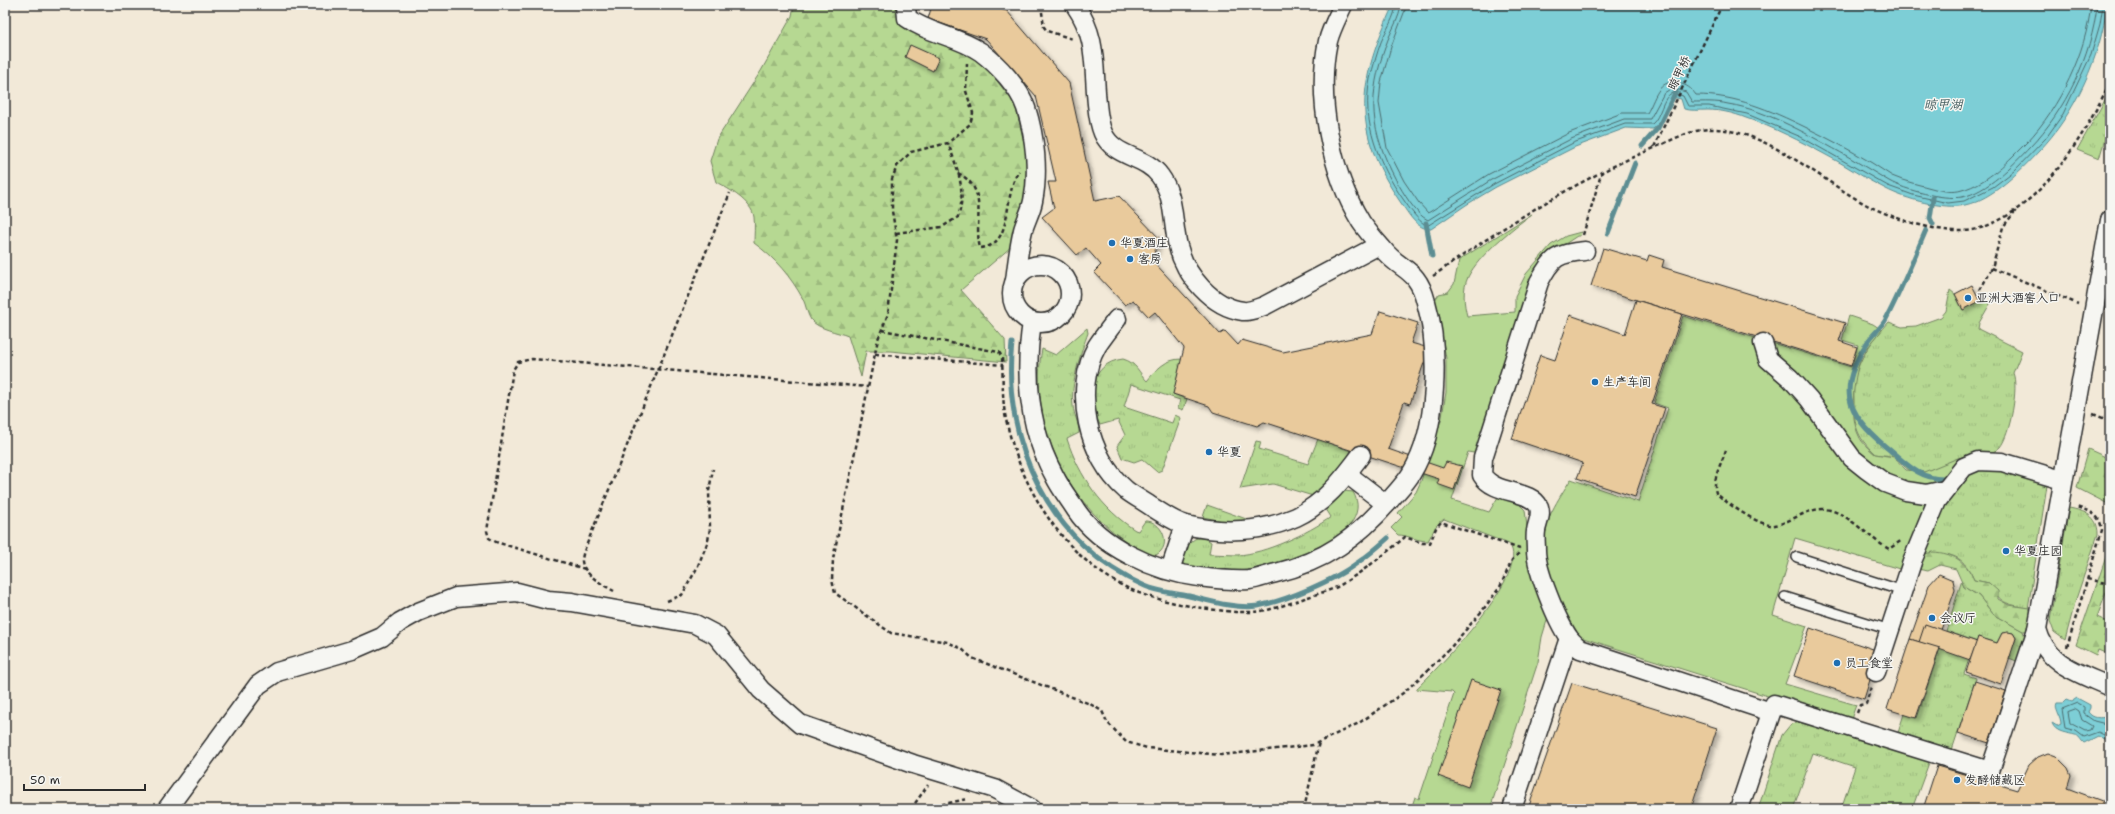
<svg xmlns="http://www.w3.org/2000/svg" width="2115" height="814" font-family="'Shantell Sans','LXGW WenKai TC',sans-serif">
<defs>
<pattern id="grass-tufts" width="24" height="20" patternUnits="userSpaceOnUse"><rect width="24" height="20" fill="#b6d892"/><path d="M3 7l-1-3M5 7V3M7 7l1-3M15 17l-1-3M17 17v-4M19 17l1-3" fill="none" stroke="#9dba7e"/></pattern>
<pattern id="forest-firs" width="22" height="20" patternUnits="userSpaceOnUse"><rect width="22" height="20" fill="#b6d892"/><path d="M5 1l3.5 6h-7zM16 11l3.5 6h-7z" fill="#9dba7e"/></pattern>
<filter id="shadow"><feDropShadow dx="3.5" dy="3.5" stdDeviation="2" flood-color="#0004"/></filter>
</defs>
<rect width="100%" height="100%" fill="#f2e9d8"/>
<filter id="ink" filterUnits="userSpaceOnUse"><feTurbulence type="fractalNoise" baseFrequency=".025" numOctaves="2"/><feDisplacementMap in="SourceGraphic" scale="8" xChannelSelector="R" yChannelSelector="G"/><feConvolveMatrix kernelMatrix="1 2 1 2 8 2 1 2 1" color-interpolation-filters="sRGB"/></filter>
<g filter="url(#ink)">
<g fill="url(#grass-tufts)" stroke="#70825e">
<path d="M2110 91V122L2099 159 2077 150Z"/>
<path d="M1950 290 1955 294 1963 310 1980 301 1991 302 1979 323 1978 329 2022 351 2013 373C2019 387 2010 435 2000 447 1991 457 1971 455 1959 458 1947 462 1937 470 1925 472 1904 475 1904 461 1893 457 1888 455 1880 455 1875 454 1856 436 1854 426 1854 400 1854 394 1853 388 1854 382 1858 358 1873 340 1889 322L1902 327 1916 326 1941 317 1946 311Z"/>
<path d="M1087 328 1088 333C1081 352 1070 385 1073 406 1074 416 1079 422 1079 433L1067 439C1079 476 1102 509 1135 530L1138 531 1145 521C1162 520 1173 546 1156 555 1142 554 1127 542 1116 534 1062 492 1029 418 1042 349L1056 355Z"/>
<path d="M1123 359C1137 363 1138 372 1147 381 1157 369 1165 359 1182 359L1173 394 1187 399 1183 410 1178 408 1180 400 1131 384 1124 407 1172 423 1175 415 1181 418 1162 470 1157 472 1142 459 1134 462 1122 458 1117 446 1125 435 1118 420 1100 425C1088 400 1088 363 1123 359Z"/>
<path d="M1318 439 1351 451 1334 478 1313 496 1273 484 1240 489 1256 441 1261 442 1259 449 1308 464Z"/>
<path d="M1996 467 2047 485 2028 609C2005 602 2002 606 1989 583L1974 580C1962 551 1947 553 1920 555L1936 514 1968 471Z"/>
<path d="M1344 491 1353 492C1386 547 1215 593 1181 562 1186 548 1193 529 1211 542L1209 554C1218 554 1228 555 1237 555 1265 554 1308 533 1331 517L1324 506 1335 495Z"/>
<path d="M1207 505 1252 521 1228 522 1203 517Z"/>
<path d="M2069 508C2085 511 2098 516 2098 534L2076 599 2065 640 2054 632 2050 621Z"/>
<path d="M1962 580 1964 587 1979 596 1994 615 2023 631 2025 637 2024 644 2019 662 2009 658 2016 638 2013 633H2002L1997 643 1978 637 1977 642 1946 631Z"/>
<path d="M1940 648 1969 659 1964 674 1976 678 1951 753 1897 736 1904 714 1917 718Z"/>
<path d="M1809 721 1930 760 1912 809H1841L1855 767 1813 753 1793 809H1758L1782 735 1791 724Z"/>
</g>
<g fill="url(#forest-firs)" stroke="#70825e">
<path d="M794 5H899L964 48 987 68 1015 104 1030 168 1025 205 1011 247 961 290 1005 340 1006 362 890 351H866L861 377 848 336C838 332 818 329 811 320 807 314 806 305 803 299 791 277 775 258 754 243 754 235 755 226 754 217 752 202 729 189 716 182L710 161 717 139 761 71 792 16Z"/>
<path d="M2088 449 2110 459V505L2077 488Z"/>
<path d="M2110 545V583L2097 617 2110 623V654L2098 649 2096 655 2076 645Z"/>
<path d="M1933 552C1953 553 1966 561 1974 580L1989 583 1998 591V599L2009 605 2029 608 2033 615 2028 631H2023L1994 615 1979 596 1964 587 1956 569 1940 565 1928 571 1917 569 1920 555Z"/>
</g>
<g fill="#b6d892" stroke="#70825e">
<path d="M1532 214C1513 228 1478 256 1468 277 1462 290 1464 304 1467 316L1515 312V296L1526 274 1551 245 1566 236 1581 232 1580 236H1577L1553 252 1479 454 1468 452 1452 500 1489 512 1498 497 1518 503 1525 510 1528 536 1549 614 1542 637 1538 662 1490 809H1411L1415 797 1419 799 1454 694 1452 692 1416 689C1437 669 1533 572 1509 544L1444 519 1436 526 1428 541C1417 541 1408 535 1398 535L1391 528 1402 517 1398 513 1416 492 1421 481 1442 417 1446 392V358L1435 300 1439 294 1448 292 1454 284 1459 260Z"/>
<path d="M1683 316 1851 367 1858 345 1842 340 1849 316 1873 324 1882 330C1876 338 1868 346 1863 354 1853 373 1849 417 1859 436 1862 443 1869 449 1875 454L1894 457 1906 470 1924 472 1958 458 1975 455C1966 460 1956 464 1949 471 1927 493 1909 540 1903 570L1795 538 1773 615 1807 626 1785 684 1856 705 1850 722 1580 637C1566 612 1543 576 1542 547 1542 523 1559 498 1571 479L1638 502 1668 408 1654 403Z"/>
</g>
<g fill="#7dced6" stroke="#5c8d92">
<path d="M1393 5H2107C2101 56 2075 114 2039 151 2020 171 1993 199 1965 205 1944 210 1905 199 1886 189 1865 179 1846 165 1826 155 1800 141 1773 127 1746 118 1734 113 1720 110 1708 110 1699 110 1692 111 1684 109L1681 99 1672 97 1659 124 1653 129 1626 128 1575 147 1496 187 1466 205 1431 229C1417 230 1408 213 1401 203 1350 129 1358 83 1393 5Z"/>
<path d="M2077 698 2090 705V708L2088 712C2093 719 2100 718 2107 717L2110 724V743L2098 736 2084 743C2081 741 2079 735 2075 735 2069 733 2055 733 2052 723L2057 726 2061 724C2061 716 2054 709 2057 703H2063L2066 700 2071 702Z"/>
</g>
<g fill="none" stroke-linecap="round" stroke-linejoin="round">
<g stroke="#4c6c6f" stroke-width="1">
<path d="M1396 5C1395 17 1386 30 1381 42 1377 53 1373 67 1370 79 1361 121 1379 165 1403 199 1410 209 1417 220 1427 226L1494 184 1573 143 1625 124H1652C1661 117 1662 97 1672 93L1683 96 1688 106H1709L1747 114 1801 137 1888 186 1913 195 1948 203 1964 201 1993 187 2014 171 2046 138 2063 114 2091 55 2100 24 2103 5"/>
<path d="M1401 5C1400 18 1390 32 1386 45 1367 97 1370 131 1396 180 1403 192 1415 214 1428 220L1491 180 1571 139 1624 119H1650L1664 93 1672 88 1686 92 1692 102C1704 102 1716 101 1728 104 1768 110 1812 137 1847 156 1861 164 1875 173 1889 181 1905 190 1943 200 1962 197 1987 192 2013 165 2030 147 2065 111 2092 56 2097 5"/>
<path d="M1407 5 1391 47 1381 82 1379 103 1387 148 1404 181 1419 203 1428 213 1489 174 1569 133 1622 113H1647C1655 100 1658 78 1678 83 1687 85 1691 88 1696 95 1736 95 1770 110 1805 127 1828 138 1850 150 1872 163 1879 167 1885 172 1892 176 1905 182 1921 185 1935 189 1944 191 1953 193 1962 190 1988 183 2009 160 2027 142 2060 107 2086 53 2091 5"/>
<path d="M2076 709 2079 711 2082 720 2092 726 2090 730 2085 731 2070 723 2068 712Z"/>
<path d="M2110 725 2094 721 2084 714V707L2077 703 2062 709 2065 728 2076 731 2084 737 2098 732 2110 738"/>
</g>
<g stroke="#5c8d92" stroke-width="5">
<path d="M1642 146 1658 128 1676 91"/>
<path d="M1426 223 1432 256"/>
<path d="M1933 224 1930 218 1933 198"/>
<path d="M1926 230C1913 260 1901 291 1886 319 1882 327 1874 333 1869 340 1837 387 1844 412 1886 447 1906 463 1917 478 1943 479"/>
<path d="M1608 233 1635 163"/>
<path d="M1012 343C1001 442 1051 546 1145 586 1158 592 1175 593 1189 596 1210 601 1235 609 1258 606 1285 601 1335 580 1357 563 1368 556 1378 547 1388 538"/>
</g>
</g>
<g fill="#e9ca9c" stroke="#2b2b2b" filter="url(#shadow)">
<path d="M932 5H987L1007 11 1069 83 1095 201 1119 196 1159 238 1152 260 1220 334 1225 331 1238 345 1242 340 1283 352 1372 334 1380 311 1418 323 1411 343 1429 348 1410 404 1404 402 1388 449 1443 468 1446 462 1462 466 1454 490 1437 484 1439 479 1264 422 1257 426 1213 412 1209 406 1173 394 1184 348 1155 312 1149 317 1133 300 1125 305 1094 272 1101 265 1086 248 1077 255 1042 217 1054 208 1048 182H1056L1036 96 986 39 928 19Z"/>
<path d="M910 45 939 58 933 71 905 57Z"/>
<path d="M1603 248 1647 261 1649 255 1664 260 1662 267 1845 323 1839 341 1857 347 1851 366 1591 286Z"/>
<path d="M1972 285 1980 301 1963 310 1955 294Z"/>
<path d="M1636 300 1682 314 1652 404 1665 408 1635 497 1577 478 1583 463 1512 439 1540 355 1555 360 1570 315 1625 334Z"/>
<path d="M1939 574 1953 580 1955 590 1935 647 1910 639 1929 585Z"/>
<path d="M1925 624 1977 642 1970 660 1919 642Z"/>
<path d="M1810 628 1879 651 1864 699 1794 676Z"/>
<path d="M2008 632 2013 633 2016 638 2001 684 1966 672 1978 637 1997 643 2002 633Z"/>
<path d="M1910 639 1940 648 1916 718 1887 709Z"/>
<path d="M1471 680 1501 690 1468 787 1438 776Z"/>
<path d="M1975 681 2006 691 1989 743 1958 733Z"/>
<path d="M1572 683 1717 728 1691 809H1528Z"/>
<path d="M2048 753 2056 756 2068 768 2071 775 2067 788 2110 804V809H1923L1937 766 2017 790 2029 765 2038 757Z"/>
</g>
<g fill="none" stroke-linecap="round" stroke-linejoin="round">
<defs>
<g id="lane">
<path d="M1797 557 1903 591"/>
<path d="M1785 597 1890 630"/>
</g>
<g id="street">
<path d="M906 5 907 18C929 34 958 36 981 52 998 65 1019 87 1026 108 1035 136 1039 172 1033 201 1031 211 1026 220 1023 230 1019 247 1017 263 1015 281"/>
<path d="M1075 5C1098 38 1093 66 1097 104 1098 114 1099 124 1103 133 1114 158 1145 155 1160 176 1175 196 1172 222 1178 246 1185 275 1212 307 1243 311 1249 312 1258 308 1264 306L1379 245"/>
<path d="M2110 220 2037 629C2046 665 2080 673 2110 687"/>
<path d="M1585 251C1558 253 1552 257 1539 282L1483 458 1482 475C1494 495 1531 489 1539 507 1542 516 1537 523 1536 531 1535 537 1536 544 1536 550 1536 570 1557 621 1569 638 1572 642 1576 645 1580 649L1771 712"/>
<circle cx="1041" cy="294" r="29"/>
<path d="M1117 319C1110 328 1103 337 1097 346 1072 390 1088 458 1126 490 1134 496 1143 501 1152 507 1162 513 1174 522 1186 525 1222 534 1262 532 1296 517 1324 504 1343 479 1361 455"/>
<path d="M1032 322C1024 375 1029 430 1055 477 1061 489 1069 499 1076 510 1101 547 1156 572 1199 577 1215 579 1233 581 1249 580 1258 579 1267 575 1276 573 1325 561 1357 538 1390 500 1396 492 1405 484 1411 474 1438 431 1440 350 1426 302 1417 266 1400 272 1382 248 1375 240 1367 231 1361 222 1331 173 1316 97 1328 41 1331 29 1338 16 1343 5"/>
<path d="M1763 343 1768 359 1790 378 1809 399 1852 458 1867 470 1885 483 1906 491 1926 494 1945 490"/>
<path d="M1347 474 1386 504"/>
<path d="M1170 570 1185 525"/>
<path d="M1876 672 1913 559 1937 501 1964 467 1978 461 2002 462 2062 480"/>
<path d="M167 809 258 685 277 672 352 650 382 637 400 622 418 612 456 597 517 592 548 600 572 602 695 624 716 635 761 690 800 724 913 764 995 789 1032 809"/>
<path d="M1512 809 1569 638"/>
<path d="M1739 809 1774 704 1990 771 2037 629"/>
</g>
</defs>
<use href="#lane" stroke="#2b2b2b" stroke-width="12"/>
<use href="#street" stroke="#2b2b2b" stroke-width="21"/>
<g stroke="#2b2b2b" stroke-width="2.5" stroke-dasharray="4 3" stroke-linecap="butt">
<path d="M1041 5 1044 27 1047 31 1073 39"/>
<path d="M967 63 966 91 973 113 970 124 948 143 911 152 897 166 892 179V211L897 240 888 314 878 339 833 559 832 580 835 593 891 633 948 642 962 649 972 658 1090 704 1102 711 1107 722 1126 742 1147 748 1221 755 1313 745 1359 723 1403 693 1426 672 1451 647 1482 611 1500 587 1512 560 1520 552"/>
<path d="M1654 147 1722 5"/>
<path d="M958 173C990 190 973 220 980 248 1015 246 1002 195 1019 171"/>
<path d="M896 233 942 227 958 217C967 190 957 168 948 143"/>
<path d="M1583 235 1602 171"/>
<path d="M1992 268 2078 304"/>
<path d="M1433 276C1504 226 1573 182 1654 148 1674 139 1693 128 1716 129 1769 132 1822 181 1867 205 1894 219 1947 237 1977 229 2039 212 2084 137 2110 82"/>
<path d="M1980 290 1992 268 2003 227 2017 209"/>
<path d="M882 330 999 352 1002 357C1003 376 1002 396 1005 414 1019 489 1070 570 1145 595 1164 601 1183 605 1202 608 1223 611 1249 615 1271 609 1283 606 1296 601 1308 597 1317 594 1328 591 1337 587 1361 573 1384 555 1405 537L1422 543H1430L1436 528 1441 522 1520 549"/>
<path d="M875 354 1003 365"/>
<path d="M2093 414 2110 421"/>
<path d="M1726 450C1721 464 1712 479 1716 493 1726 503 1762 528 1775 525 1793 522 1810 505 1830 510 1850 515 1870 539 1889 549L1902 540"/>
<path d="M585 569 496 542 489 538 487 531 513 370 518 362 532 359 868 387"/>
<path d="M2087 579 2110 584"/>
<path d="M614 591C603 585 583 574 582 561 582 558 583 554 584 551L730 193"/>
<path d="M667 601 682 595 697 568 708 541 710 528 709 491 713 469"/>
<path d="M2067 647 2102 530C2100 514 2090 511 2076 507"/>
<path d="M1857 713 1860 705 1866 704 1871 687"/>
<path d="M911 809 928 785"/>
<path d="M921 809 967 799"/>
<path d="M1304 809 1319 742"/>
</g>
<use href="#lane" stroke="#f6f6f2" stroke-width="9"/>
<use href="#street" stroke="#f6f6f2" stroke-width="18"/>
</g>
</g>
<g fill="#1f6fb2" stroke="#f6f6f2" stroke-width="1.5">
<circle cx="1112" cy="243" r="4"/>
<circle cx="1130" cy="259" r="4"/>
<circle cx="1968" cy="298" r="4"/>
<circle cx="1595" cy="382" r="4"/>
<circle cx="1209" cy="452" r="4"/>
<circle cx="2006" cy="551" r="4"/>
<circle cx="1932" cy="618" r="4"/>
<circle cx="1837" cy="663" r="4"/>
<circle cx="1957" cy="780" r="4"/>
</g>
<g text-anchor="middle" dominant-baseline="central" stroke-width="3" stroke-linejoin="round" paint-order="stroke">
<g font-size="12" fill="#2b2b2b" stroke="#f6f6f2">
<text transform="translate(1679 73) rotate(-64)">晾甲桥</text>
</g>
<g font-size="12" fill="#2b2b2b" stroke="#f6f6f2" text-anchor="start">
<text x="1120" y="243">华夏酒庄</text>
<text x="1138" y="259">客房</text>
<text x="1976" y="298">亚洲大酒窖入口</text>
<text x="1603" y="382">生产车间</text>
<text x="1217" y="452">华夏</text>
<text x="2014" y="551">华夏庄园</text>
<text x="1940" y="618">会议厅</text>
<text x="1845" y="663">员工食堂</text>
<text x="1965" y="780">发酵储藏区</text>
</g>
<g font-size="13" font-style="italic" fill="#445c5e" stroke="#f6f6f2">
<text x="1943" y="104">晾甲湖</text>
</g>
</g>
<rect width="2115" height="814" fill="none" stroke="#f6f6f2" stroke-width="20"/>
<rect x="10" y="10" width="2095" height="794" fill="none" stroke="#2b2b2b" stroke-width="1.5" filter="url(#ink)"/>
<path d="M24 784v6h121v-6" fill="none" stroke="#2b2b2b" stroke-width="2"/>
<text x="30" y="784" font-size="12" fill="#2b2b2b" stroke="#f6f6f2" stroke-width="3" paint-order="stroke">50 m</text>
</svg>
